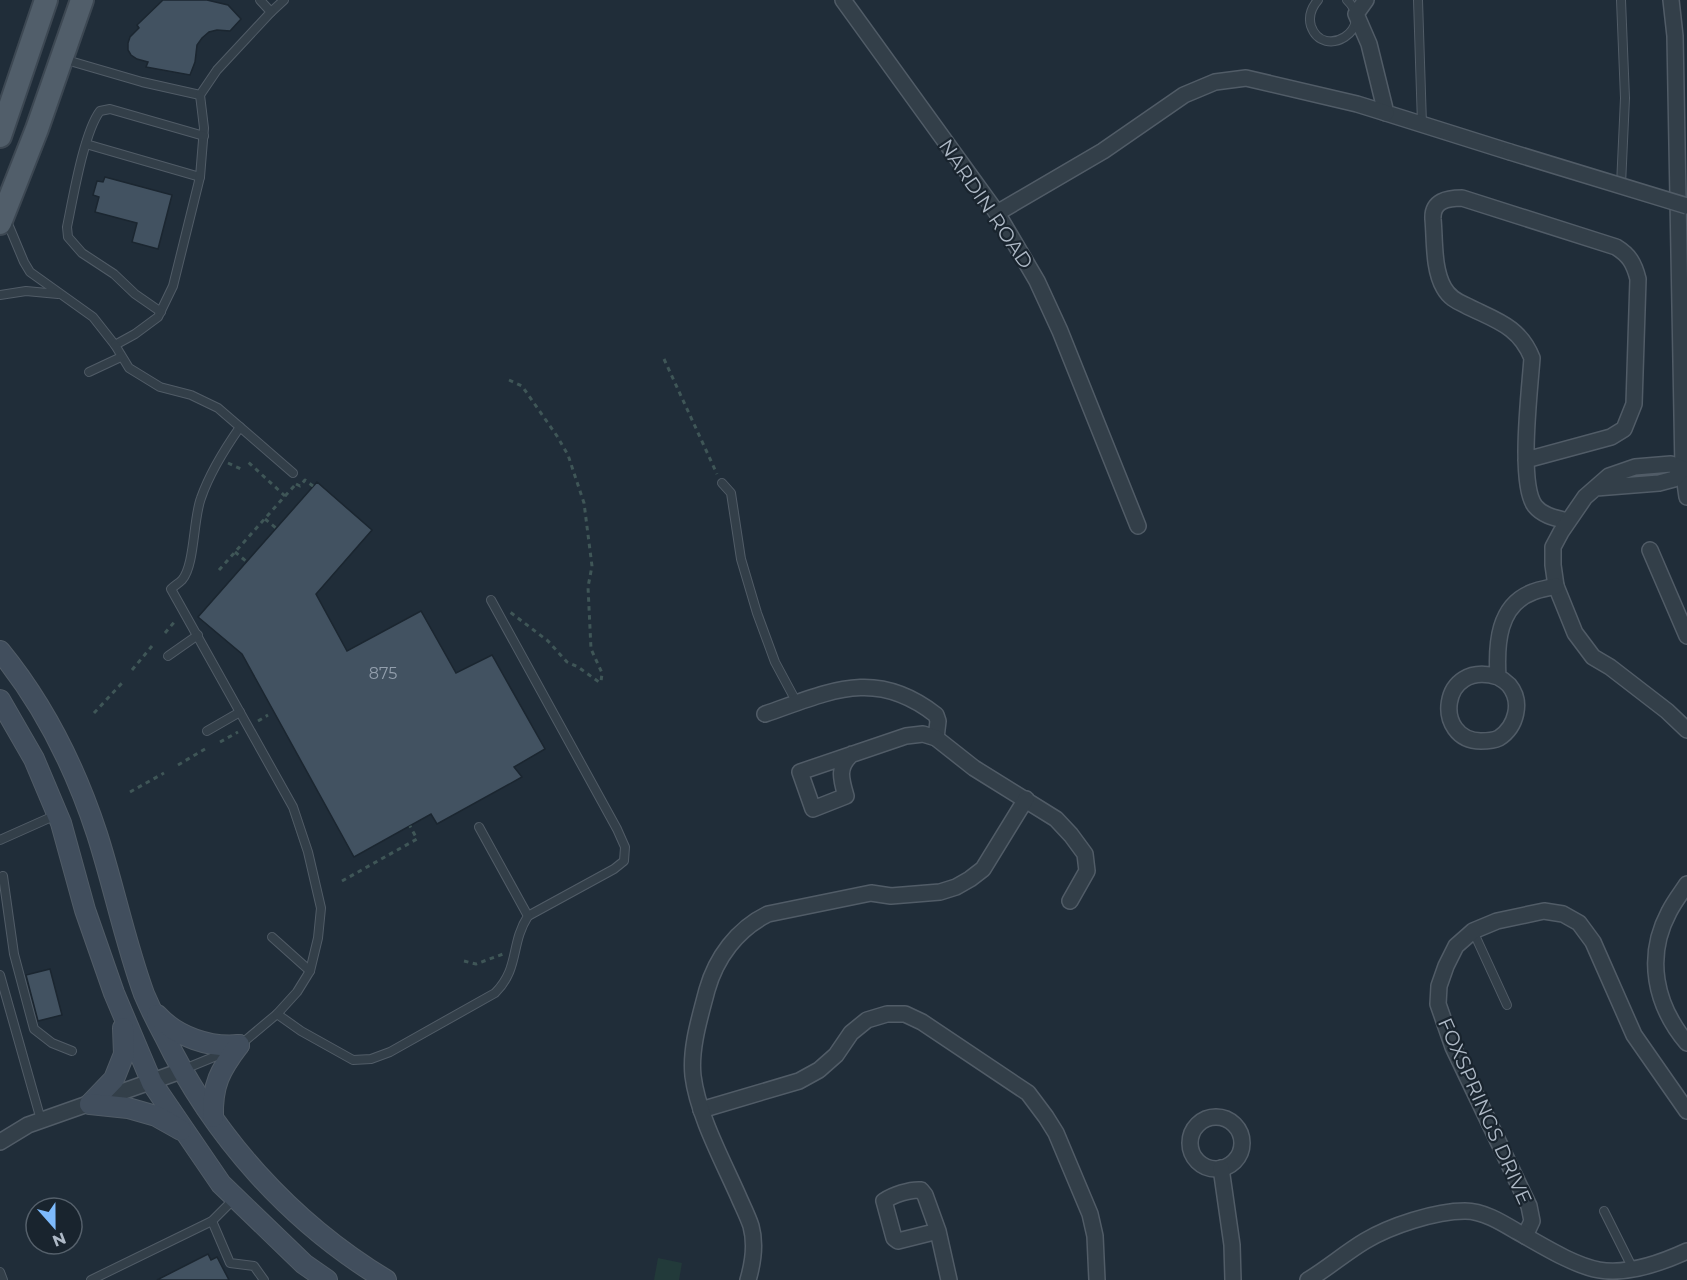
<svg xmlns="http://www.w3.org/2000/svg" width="1687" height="1280" font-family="Montserrat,sans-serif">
<rect width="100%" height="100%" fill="#202d39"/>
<path fill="#223a3a" d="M658 1258 682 1263 679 1280H654Z"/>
<g fill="#425261" stroke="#1b2630" stroke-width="1.5">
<path d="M163 0H207L228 5 241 19 230 31 217 30 209 32 202 38 197 45 195 62 190 75 146 67 148 62 137 59 131 55 128 50V43L130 37 139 28 137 25Z"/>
<path d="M105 177 172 195 158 249 132 242 137 223 95 212 99 197 93 195 97 181 103 182Z"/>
<path d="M317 482 372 530 316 594 347 651 421 611 456 673 492 655 545 749 514 767 522 777 437 824 431 814 354 857 242 654 198 617Z"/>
<path d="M50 969 62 1015 38 1021 26 975Z"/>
<path d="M208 1254 211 1260 217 1257 229 1280H157Z"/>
</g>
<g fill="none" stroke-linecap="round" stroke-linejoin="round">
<defs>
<g id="lane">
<path d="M1318 0C1312 7 1308 16 1311 26 1323 61 1377 29 1347 0"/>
<path d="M1418 0 1422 124"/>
<path d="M1621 0 1625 98 1621 185"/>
<path d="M271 12 284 0"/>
<path d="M63 59 142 82 200 95 217 70 271 12 260 0"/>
<path d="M86 144 200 177"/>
<path d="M6 219 24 262 30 272 93 317 115 345 135 334 158 317 173 286 200 177 204 128 200 95"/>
<path d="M0 295 26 291 58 294"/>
<path d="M161 312 135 294 114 274 82 253 68 237 67 227C73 198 84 132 100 111L110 109 204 136"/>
<path d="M115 345 129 368 160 387 191 395 218 408 240 427C226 447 209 475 201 498 193 519 195 565 182 580 179 583 174 586 171 589L293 807 308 852 321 908 318 938 310 971 297 992 277 1014 240 1045"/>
<path d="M89 372 121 357"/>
<path d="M240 427 293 473"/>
<path d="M722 483 731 493 741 559 757 613 775 662 797 703"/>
<path d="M491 600 617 829 625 847 624 861 614 869 528 916"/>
<path d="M168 656 198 635"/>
<path d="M207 731 240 712"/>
<path d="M0 840 56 815"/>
<path d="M3 876 14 954 34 1029 52 1043 72 1051"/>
<path d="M1473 931 1507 1005"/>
<path d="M272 937 310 971"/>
<path d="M0 975 41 1120"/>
<path d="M277 1014 301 1031 353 1060 371 1059 390 1052 495 993C520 968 510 944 528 916L479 827"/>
<path d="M182 1070 226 1052"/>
<path d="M1604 1211 1633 1269"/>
<path d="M212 1221 230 1263 254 1266 264 1280"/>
<path d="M0 1272 3 1280"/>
<path d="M91 1280 212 1221 234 1199"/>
</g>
<g id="street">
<path d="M843 0 997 213 1037 281 1060 331 1138 526"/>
<path d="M1366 0 1356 14 1369 44 1386 113 1510 152"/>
<path d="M1671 0 1675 36 1683 469 1687 497"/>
<path d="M997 213 1103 151 1184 95 1215 82 1246 78 1357 104 1386 113"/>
<path d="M1526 460 1611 437 1624 429 1634 404 1638 279C1634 263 1629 255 1616 247L1462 198C1447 198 1432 201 1433 219 1435 241 1433 269 1444 288 1449 297 1456 301 1465 305 1494 320 1519 325 1532 358 1530 388 1518 484 1535 506 1543 516 1556 518 1568 521"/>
<path d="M1596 488 1659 483 1674 479 1683 469 1671 464 1635 467 1609 476 1585 497 1561 532 1553 547V565L1556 586 1575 633 1593 657 1610 667 1667 711 1687 730"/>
<path d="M1650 550 1687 636"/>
<path d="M1498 677C1439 659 1433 741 1481 741 1487 741 1493 741 1499 738 1516 727 1523 702 1509 685 1506 682 1502 679 1498 677 1496 644 1498 605 1533 592 1540 589 1549 588 1556 586"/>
<path d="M765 714C829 692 875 667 936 715L938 721 936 738"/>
<path d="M852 754C837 767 841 779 846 796L813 809 800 772 906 736 923 734 936 738 974 768 1056 819 1071 835 1085 854 1087 871 1070 901"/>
<path d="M1687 884C1681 893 1674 902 1669 912 1645 957 1655 1005 1687 1043"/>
<path d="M701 1110 799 1081 819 1070 836 1055 851 1033 867 1020 887 1014H905L922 1022 1028 1093 1046 1117 1056 1133 1090 1214 1095 1236 1097 1280"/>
<circle cx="1216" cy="1143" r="26"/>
<path d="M0 1142 28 1125 181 1071"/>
<path d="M1221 1168 1232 1245 1233 1280"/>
<path d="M938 1231 898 1241 894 1238 884 1201C893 1195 910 1189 921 1190L925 1195 938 1231 949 1280"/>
<path d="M1525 1236 1532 1221 1529 1206 1453 1047 1438 1004 1439 986 1446 966 1456 946 1473 931 1497 921 1544 911 1563 914 1579 923 1593 942 1634 1035 1687 1111"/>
<path d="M748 1280C753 1263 756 1244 751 1226 748 1217 744 1209 740 1200 724 1163 698 1116 693 1076 690 1048 700 1017 707 990 716 958 737 929 768 914L871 893 891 896 940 892 956 887 970 879 983 869 1026 799"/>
<path d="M1308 1280C1328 1268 1345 1253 1365 1241 1390 1226 1435 1211 1465 1211 1483 1211 1501 1222 1516 1231 1540 1244 1572 1265 1599 1270 1628 1275 1661 1263 1687 1251"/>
</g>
<g id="secondary">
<path d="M0 651C44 705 75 767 97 834 114 887 125 942 144 994 150 1008 157 1022 164 1035 213 1136 290 1222 386 1280"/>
<path d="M0 700 34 759 61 823 85 910 114 993 152 1083 221 1184 304 1264 327 1280"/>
<path d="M157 1015C177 1037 210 1048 239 1045"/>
<path d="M90 1104 114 1079 124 1054 123 1028"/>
<path d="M90 1104 128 1108 156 1116 181 1130"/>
<path d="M213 1117C212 1085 220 1070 239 1045"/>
</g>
<g id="primary">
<path d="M0 136 46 0"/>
<path d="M0 223 37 129 82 0"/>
</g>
</defs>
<use href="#lane" stroke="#515c67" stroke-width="10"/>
<use href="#street" stroke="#515c67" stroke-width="18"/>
<use href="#secondary" stroke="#515c67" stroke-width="22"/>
<use href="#primary" stroke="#3d4853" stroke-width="26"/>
<g stroke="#3f5657" stroke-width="3" stroke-dasharray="4.5 4.5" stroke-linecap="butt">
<path d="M664 359 717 474"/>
<path d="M509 380 522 386 557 436 568 455 584 503 592 566 588 587 591 649 602 673 601 682H599L578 667 567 662 548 641 510 612"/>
<path d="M228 463 241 469"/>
<path d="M296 484 300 486 305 480 313 486"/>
<path d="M285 496 296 484"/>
<path d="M265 519 276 528"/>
<path d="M235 552 247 562"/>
<path d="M219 570 285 496 247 461"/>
<path d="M165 633 176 620"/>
<path d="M132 670 152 646"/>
<path d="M94 713 122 683"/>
<path d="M258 721 268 715"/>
<path d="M220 742 238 732"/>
<path d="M178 765 205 749"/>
<path d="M130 792 164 773"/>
<path d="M342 881 417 839 410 826"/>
<path d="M464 961 476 964 503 954"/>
</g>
<use href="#lane" stroke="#333f49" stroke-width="8"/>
<use href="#street" stroke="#333f49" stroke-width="15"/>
<use href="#secondary" stroke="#414e5d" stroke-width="20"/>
<use href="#primary" stroke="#515e6a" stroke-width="22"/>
<defs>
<path id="street-bridge" d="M1510 152 1687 206"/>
</defs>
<use href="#street-bridge" stroke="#515c67" stroke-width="18" stroke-linecap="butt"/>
<use href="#street-bridge" stroke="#333f49" stroke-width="15"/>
</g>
<g text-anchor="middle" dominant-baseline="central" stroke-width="4.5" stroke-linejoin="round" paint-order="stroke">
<g font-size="16" fill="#939fad">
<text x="383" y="673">875</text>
</g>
<g font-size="20" fill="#aeb9c6" stroke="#19242e">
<text transform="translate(986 204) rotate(56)">NARDIN ROAD</text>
<text transform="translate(1485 1111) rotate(66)">FOXSPRINGS DRIVE</text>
</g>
</g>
<g transform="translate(54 1226) rotate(159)"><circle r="28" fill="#19242e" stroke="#55606b" stroke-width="1.5"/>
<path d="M0-4.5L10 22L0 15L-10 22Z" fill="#7dbafc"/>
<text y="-9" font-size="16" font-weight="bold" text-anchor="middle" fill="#aeb9c6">N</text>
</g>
</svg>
